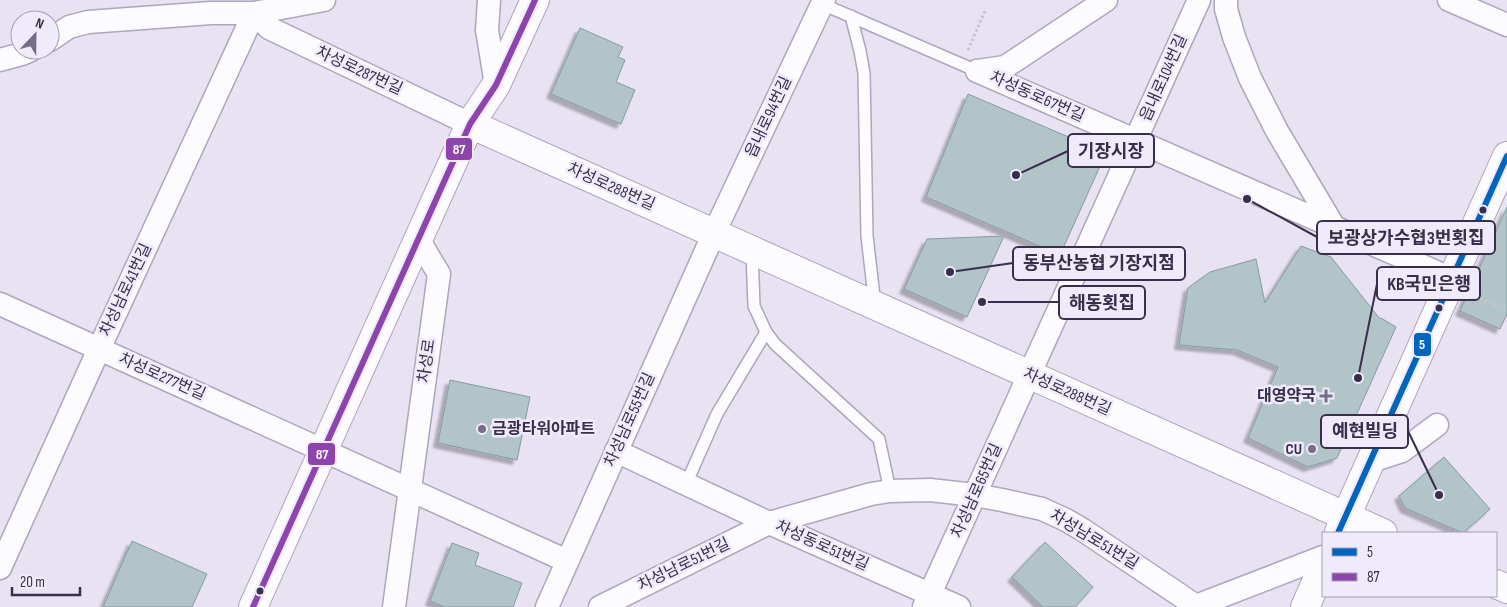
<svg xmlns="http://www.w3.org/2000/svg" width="1507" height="607" font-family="'Sofia Sans Condensed','Noto Sans KR',sans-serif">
<defs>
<filter id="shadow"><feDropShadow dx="-4.5" dy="4.5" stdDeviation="1" flood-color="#0004"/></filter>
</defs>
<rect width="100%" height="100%" fill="#e8e2f3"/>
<g fill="#b1c4c8" stroke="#839ca0" filter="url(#shadow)">
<path d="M580 28 623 47 618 57 625 60 616 82 635 90 621 124 551 94Z"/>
<path d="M968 94 1106 153 1060 255 926 197Z"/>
<path d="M1507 207V314L1500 329 1460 311Z"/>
<path d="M1004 236 967 317 904 289 927 239Z"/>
<path d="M1301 246 1331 257 1380 319 1381 318 1396 327 1337 458 1308 467 1248 438 1278 367 1237 350 1179 345 1188 288 1210 272 1256 259 1265 303Z"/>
<path d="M450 380 530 397 517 460 438 443Z"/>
<path d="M1444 457 1490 509 1463 533 1405 508 1399 496Z"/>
<path d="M132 541 207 574 192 607H103Z"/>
<path d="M1045 542 1093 587 1075 607H1043L1012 577Z"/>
<path d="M452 543 479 553 475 565 522 583 513 607H445L430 601Z"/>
</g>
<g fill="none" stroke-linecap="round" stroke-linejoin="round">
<defs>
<g id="lane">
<path d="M822 4 977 71"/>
<path d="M851 16 860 51 864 73 867 236 875 305"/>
<path d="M752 252 754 306 766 332 775 344 879 439 890 491"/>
<path d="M686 484 717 414 766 332"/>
</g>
<g id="street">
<path d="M489 0 487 30 496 85"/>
<path d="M1226 0V9L1234 37 1250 78 1277 131 1334 227 1452 279"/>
<path d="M1449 0 1507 25"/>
<path d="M50 40 69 27 88 22 211 13H254L324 0"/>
<path d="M0 60 22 54 31 50"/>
<path d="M977 71 1334 227"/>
<path d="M977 71 1005 67 1106 0"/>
<path d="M0 304 567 561"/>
<path d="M616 451 769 523 959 607"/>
<path d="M1371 461 1402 451 1437 425"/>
<path d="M0 568 99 349 254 13 269 28 470 124"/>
<path d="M394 607 439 274 418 239"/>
<path d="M547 607 714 233 824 0"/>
<path d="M600 607 769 523 871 494 890 491 930 490 975 495 1002 500 1042 509 1066 520 1083 530 1196 606 1323 557"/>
<path d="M924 607 1199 0"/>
</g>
<g id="secondary">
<path d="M470 124 1383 533"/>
<path d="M1339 532 1507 156"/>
<path d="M1496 584 1507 589"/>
<path d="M253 607 470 124 496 85 535 0"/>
<path d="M1305 607 1323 567"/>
</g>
</defs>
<use href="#lane" stroke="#aea6bb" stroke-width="14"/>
<use href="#street" stroke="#aea6bb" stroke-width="25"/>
<use href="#secondary" stroke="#aea6bb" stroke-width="30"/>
<g stroke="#c7c4ce" stroke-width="3" stroke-dasharray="2.5 2.5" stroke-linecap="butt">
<path d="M968 50 985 11"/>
<path d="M1471 294 1507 310"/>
</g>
<use href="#lane" stroke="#fcfbfd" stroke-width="11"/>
<use href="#street" stroke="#fcfbfd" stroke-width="22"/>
<use href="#secondary" stroke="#fcfbfd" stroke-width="28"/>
<defs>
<path id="bus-1" d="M1338 533 1507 156"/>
<path id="bus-2" d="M253 607 470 124 496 85 535 0"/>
</defs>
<use href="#bus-1" stroke="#f0ebfb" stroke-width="10"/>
<use href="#bus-2" stroke="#f0ebfb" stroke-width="10"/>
<use href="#bus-1" stroke="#0065bd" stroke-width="6"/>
<use href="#bus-2" stroke="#8e44ad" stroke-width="6"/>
</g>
<g fill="#392e4c" stroke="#f0ebfb" stroke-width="2">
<circle cx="1483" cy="210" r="4.5"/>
<circle cx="1439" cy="308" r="4.5"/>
<circle cx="260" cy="591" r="4.5"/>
</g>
<g fill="#766d86" stroke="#f0ebfb" stroke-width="2">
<path d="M1323.5 388.5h5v5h5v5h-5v5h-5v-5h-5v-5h5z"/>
<circle cx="482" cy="429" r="5"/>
<circle cx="1312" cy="449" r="5"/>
</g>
<g text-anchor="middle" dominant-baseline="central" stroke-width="5" stroke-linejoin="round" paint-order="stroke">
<g font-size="16" fill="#392e4c" stroke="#f0ebfb">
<text transform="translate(359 71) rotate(25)">차성로287번길</text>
<text transform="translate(1164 78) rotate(-66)">읍내로104번길</text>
<text transform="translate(1037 97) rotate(24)">차성동로67번길</text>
<text transform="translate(769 117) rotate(-65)">읍내로94번길</text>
<text transform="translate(611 187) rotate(24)">차성로288번길</text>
<text transform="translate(126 290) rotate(-65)">차성남로41번길</text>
<text transform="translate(427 361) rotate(-82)">차성로</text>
<text transform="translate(162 377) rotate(24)">차성로277번길</text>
<text transform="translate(1067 392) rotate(24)">차성로288번길</text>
<text transform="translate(630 420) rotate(-66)">차성남로55번길</text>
<text transform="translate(977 491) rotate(-66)">차성남로65번길</text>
<text transform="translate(1094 540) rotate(31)">차성남로51번길</text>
<text transform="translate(822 546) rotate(24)">차성동로51번길</text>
<text transform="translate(684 565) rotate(-26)">차성남로51번길</text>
</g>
<g font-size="16" font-weight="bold" fill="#392e4c" stroke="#f0ebfb" text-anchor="end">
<text x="1316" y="396">대영약국</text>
<text x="492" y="429" text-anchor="start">금광타워아파트</text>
<text x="1302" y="449">CU</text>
</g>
</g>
<path fill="none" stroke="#392e4c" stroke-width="2" d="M1016 175L1068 151M1247 199L1317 237M950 272L1013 263M1358 378L1377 284M982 302L1059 302M1439 495L1408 431"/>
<g fill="#392e4c" stroke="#f0ebfb" stroke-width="2">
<circle cx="1016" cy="175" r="5"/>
<circle cx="1247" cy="199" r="5"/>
<circle cx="950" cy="272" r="5"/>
<circle cx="1358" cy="378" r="5"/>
<circle cx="982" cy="302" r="5"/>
<circle cx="1439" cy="495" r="5"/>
</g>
<g fill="#f0ebfb" stroke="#392e4c" stroke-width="2">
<rect x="1068" y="134" width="86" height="33" rx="5"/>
<rect x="1317" y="221" width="178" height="33" rx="5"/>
<rect x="1013" y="247" width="172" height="33" rx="5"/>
<rect x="1377" y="267" width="103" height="33" rx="5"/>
<rect x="1059" y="286" width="86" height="33" rx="5"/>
<rect x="1321" y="415" width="87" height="33" rx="5"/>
</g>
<g font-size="18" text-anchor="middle" font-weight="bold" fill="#392e4c">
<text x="1111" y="157">기장시장</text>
<text x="1406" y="244">보광상가수협3번횟집</text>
<text x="1099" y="269">동부산농협 기장지점</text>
<text x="1429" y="290">KB국민은행</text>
<text x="1102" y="309">해동횟집</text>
<text x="1365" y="437">예현빌딩</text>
</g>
<g stroke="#f0ebfb" stroke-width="2">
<rect x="445" y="137" width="28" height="24" rx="5" fill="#8e44ad"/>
<rect x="1413" y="332" width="19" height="25" rx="5" fill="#0065bd"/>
<rect x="307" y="442" width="29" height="24" rx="5" fill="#8e44ad"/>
</g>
<g font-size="14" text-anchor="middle" font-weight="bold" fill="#fff">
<text x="459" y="154">87</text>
<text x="1422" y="349">5</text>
<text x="322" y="459">87</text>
</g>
<rect x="1322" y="532" width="175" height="65" fill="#f0ebfb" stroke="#a79fb5"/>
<rect x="1332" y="548" width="25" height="8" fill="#0065bd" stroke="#a79fb5"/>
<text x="1367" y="557" font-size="15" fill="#392e4c">5</text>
<rect x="1332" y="573" width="25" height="8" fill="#8e44ad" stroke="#a79fb5"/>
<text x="1367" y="582" font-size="15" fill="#392e4c">87</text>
<g transform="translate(35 35) rotate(22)"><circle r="24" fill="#f0ebfb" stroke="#a79fb5"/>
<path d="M0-4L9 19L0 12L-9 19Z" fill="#766d86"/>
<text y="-8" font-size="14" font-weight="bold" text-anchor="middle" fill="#392e4c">N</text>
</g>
<path d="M12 587v8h68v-8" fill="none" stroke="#392e4c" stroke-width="2.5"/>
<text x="20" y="587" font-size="15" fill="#392e4c" stroke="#f0ebfb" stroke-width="4" paint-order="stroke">20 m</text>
</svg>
